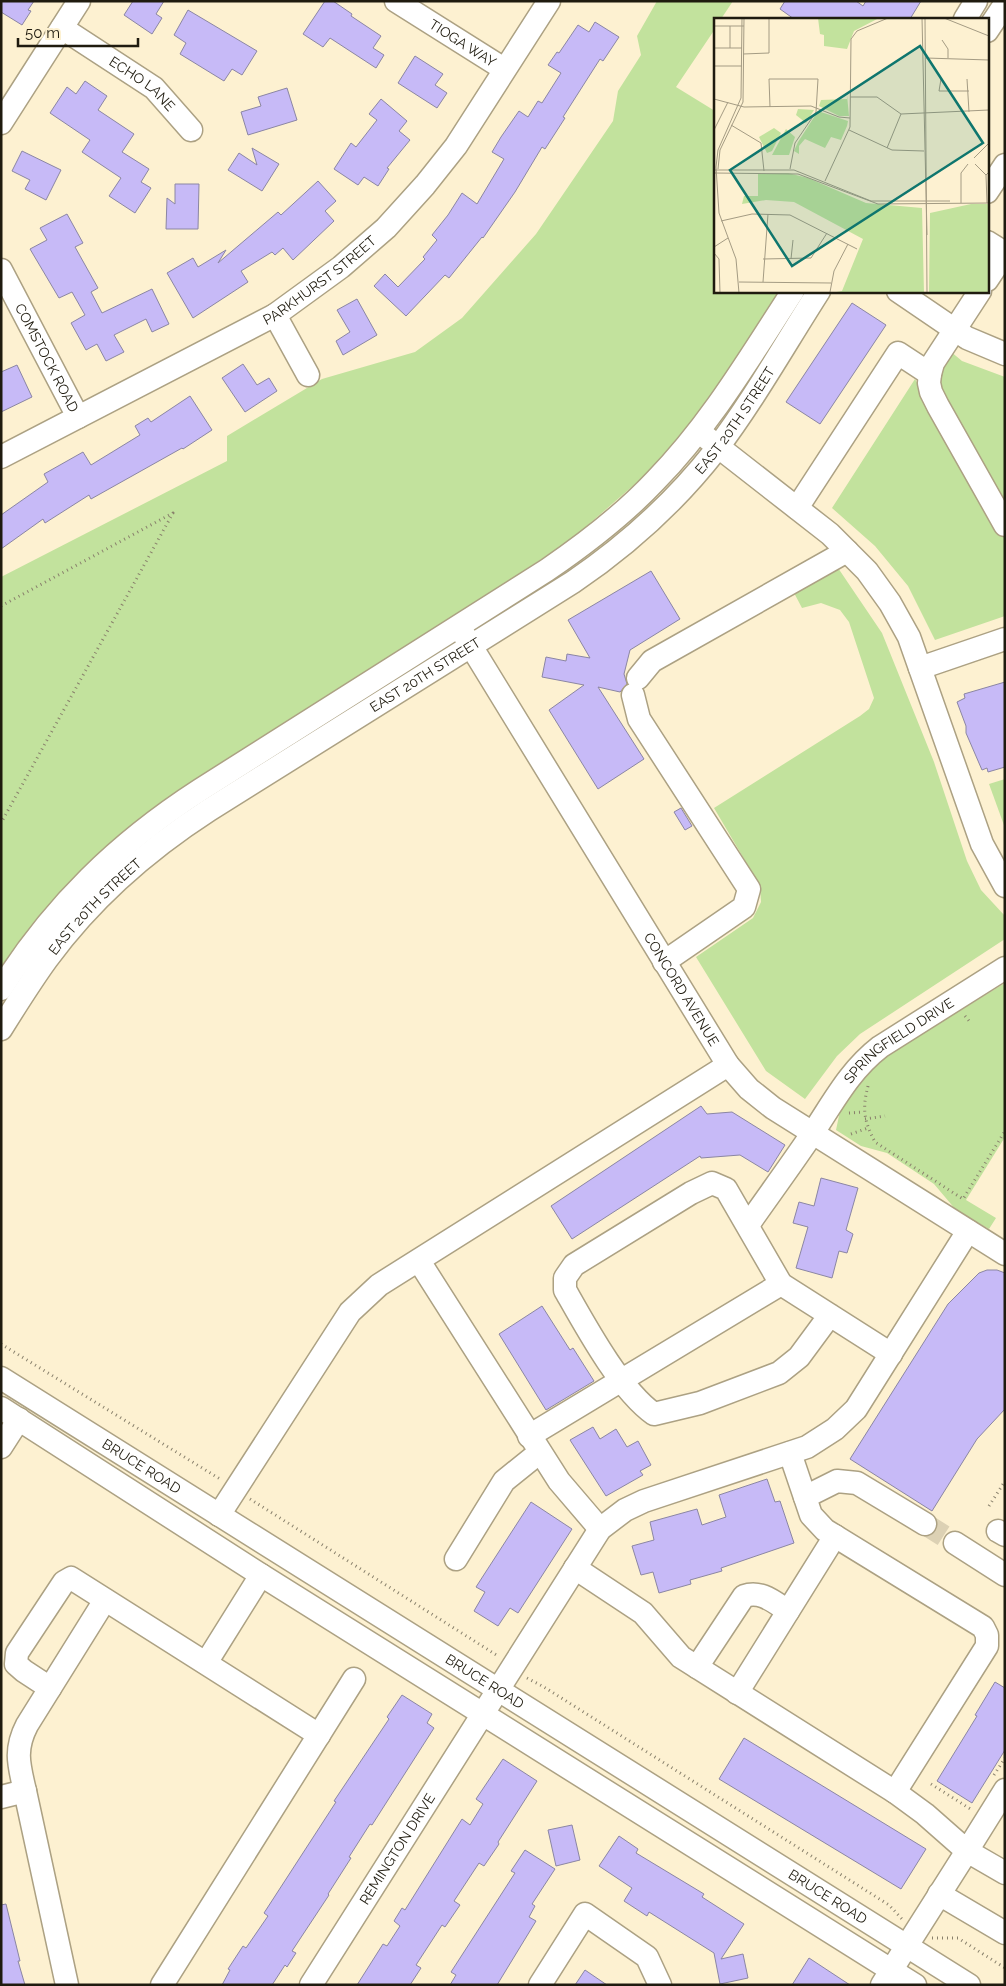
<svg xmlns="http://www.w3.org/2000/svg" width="1006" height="1986" font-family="Raleway,sans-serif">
<rect width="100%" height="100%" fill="#fdf1d1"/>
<g fill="#c2e29d">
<path d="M657 1H733L721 19H715V29L676 87 715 111V291H781L701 412 658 464 573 538 112 844 1 972V577L227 461V436L322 379 415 352 462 318 536 234 613 121 618 91 641 55 637 36Z"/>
<path d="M950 351 962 361 1005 377V509L941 396 939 369Z"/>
<path d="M915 379 1005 539V616L935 640 908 586 875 546 832 508Z"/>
<path d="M836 565 882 633 934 762 967 861 981 890 1005 916V939L860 1034 837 1056 805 1099 766 1071 696 957 753 918 761 902 760 886 714 808 860 716 869 709 874 698 849 622 840 610 821 603 802 608 792 589Z"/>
<path d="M1005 779V828L989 784Z"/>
<path d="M1005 983V1137L966 1200 996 1218 989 1229 956 1210 934 1184 887 1153 861 1146 836 1130 840 1111 854 1091 880 1059Z"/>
</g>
<g fill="#c7baf7" stroke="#8b86a3">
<path d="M1 1H34L28 10 31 11 22 25 1 12Z"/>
<path d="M133 1H164L156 14 162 18 152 34 124 15Z"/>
<path d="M325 1H333L352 14 351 16 381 36 373 48 384 55 376 68 330 38 323 47 303 34Z"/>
<path d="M785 1H856L863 6 866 1H921L910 19H794L780 9Z"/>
<path d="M188 10 257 51 242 75 232 69 224 81 180 54 186 43 174 35Z"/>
<path d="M595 22 619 37 603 61 600 59 563 117 565 118 545 149 542 147 515 192 483 238 482 237 449 278 445 275 406 316 374 286 385 274 398 287 425 259 423 257 437 240 432 235 448 215 462 193 477 204 504 159 492 152 501 137 519 111 528 117 538 101 542 103 561 73 548 65 557 52 559 53 578 25 589 32Z"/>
<path d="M415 56 443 74 435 85 447 93 437 108 398 83Z"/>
<path d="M85 81 107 96 98 110 134 134 122 152 149 169 141 182 151 188 135 213 109 196 121 178 82 152 90 140 50 113 67 87 76 94Z"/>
<path d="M287 88 297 120 248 135 241 112 261 106 258 97Z"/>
<path d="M381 99 407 121 399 131 410 140 387 168 389 169 378 186 364 177 358 185 334 169 351 143 356 147 377 120 369 114Z"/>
<path d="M252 148 279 164 262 191 228 170 239 153 257 165Z"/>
<path d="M22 151 61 170 46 200 25 189 30 180 12 171Z"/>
<path d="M318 181 336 201 325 211 334 221 293 260 283 248 275 255 272 252 241 271 248 282 193 318 167 273 193 258 198 267 226 250 218 263 278 212 281 215Z"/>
<path d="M175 184H199L198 229H166L167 198 175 204Z"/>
<path d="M67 214 83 243 75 247 98 288 91 292 102 313 152 289 169 324 152 332 146 319 114 335 124 352 106 361 97 344 86 350 71 323 85 315 72 292 59 298 30 249 47 240 40 228Z"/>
<path d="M357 299 377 335 343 355 336 341 350 332 337 310Z"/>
<path d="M852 303 886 325 820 424 786 402Z"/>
<path d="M243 364 257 385 269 378 277 391 245 412 222 378Z"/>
<path d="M17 365 32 397 1 412V372Z"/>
<path d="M190 396 212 430 183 449 182 448 91 499 89 495 45 523 43 519 1 549V515L48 482 44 474 83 452 91 465 140 435 135 426 148 418 151 422Z"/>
<path d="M651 571 680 619 630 650 624 674 627 684 620 692 598 687 644 759 598 789 549 710 584 685 542 677 546 657 566 661 567 654 590 658 568 620Z"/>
<path d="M1005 682V767L988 772 987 768 982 770 966 733V726L957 702 965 698 964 694Z"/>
<path d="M681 808 692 826 685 830 674 812Z"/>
<path d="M701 1106 707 1114 732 1112 785 1145 768 1172 740 1155 701 1158 700 1156 572 1239 551 1206Z"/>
<path d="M821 1178 858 1188 846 1230 853 1234 847 1253 839 1251 832 1278 796 1268 808 1227 793 1223 799 1202 814 1206Z"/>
<path d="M987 1270H997L1005 1273V1409L977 1439 932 1511 850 1459 948 1304 979 1273Z"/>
<path d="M542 1306 570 1350 573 1348 594 1381 546 1410 499 1334Z"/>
<path d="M593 1427 600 1439 616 1429 627 1447 638 1441 651 1465 640 1471 643 1475 606 1496 570 1440Z"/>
<path d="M767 1479 775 1502 780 1501 794 1543 721 1568 722 1571 690 1580 691 1584 659 1593 653 1572 641 1575 632 1546 654 1540 650 1522 697 1509 702 1525 726 1517 719 1495Z"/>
<path d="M531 1502 572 1529 518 1613 510 1608 498 1626 474 1611 485 1592 476 1587Z"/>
<path d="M995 1682 1005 1688V1750L972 1803 937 1781 977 1716 975 1715Z"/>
<path d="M402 1695 432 1714 427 1723 434 1728 372 1825 370 1824 349 1857 351 1858 328 1894 329 1895 292 1951 296 1953 287 1967 285 1965 272 1985H222L230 1970 228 1969 243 1946 246 1948 268 1916 264 1913 336 1802 334 1801 389 1719 387 1717Z"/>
<path d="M744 1738 926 1849 901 1889 719 1779Z"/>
<path d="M503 1759 537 1781 498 1842 499 1844 484 1866 479 1863 454 1901 460 1905 445 1927 442 1925 416 1965 421 1968 410 1985H357L383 1944 387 1946 400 1926 394 1921 402 1908 405 1910 462 1819 470 1825 483 1804 476 1799Z"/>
<path d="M572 1825 580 1860 556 1866 548 1830Z"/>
<path d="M619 1836 638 1849 636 1853 704 1894 702 1897 744 1924 721 1959 743 1954 748 1978 720 1984 714 1953 649 1912 647 1916 624 1901 632 1888 599 1866Z"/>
<path d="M525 1850 555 1869 532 1904 535 1906 529 1917 536 1921 497 1985H450L456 1975 451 1972 515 1873 511 1871Z"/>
<path d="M6 1904 20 1961H18L25 1985H1V1905Z"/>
<path d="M809 1958 850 1985H792Z"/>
<path d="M585 1970 607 1985H575Z"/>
</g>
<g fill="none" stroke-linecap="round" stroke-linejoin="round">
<path stroke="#dcd1b4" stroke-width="22" stroke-dasharray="22 11" stroke-linecap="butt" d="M925 1524 955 1543"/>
<defs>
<g id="minor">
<path id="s1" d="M396 1 504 69"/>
<path d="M965 19 976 1"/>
<path id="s2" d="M62 28 154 88 191 130"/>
<path d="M987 31 1005 4"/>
<path d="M1 123 79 1"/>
<path d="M987 192 1005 165"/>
<path d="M987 242 1005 253"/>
<path id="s3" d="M1 270 78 417"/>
<path d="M987 280 1005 253"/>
<path d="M898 291 967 338 1005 354"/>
<path d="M980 291 933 363 930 374 929 383 931 392 938 406 1005 525"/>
<path d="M275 315 308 375"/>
<path d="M707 438 830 534 867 571 890 603 909 637 982 844 1005 886"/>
<path id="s4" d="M1 457 275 315 341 267 386 228 425 185 456 146 549 1"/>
<path d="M797 508 898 353 930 374"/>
<path id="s5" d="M463 633 728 1065 749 1089 773 1108 1005 1254"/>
<path d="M920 668 1005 639"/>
<path d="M638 678 652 661 847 551"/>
<path d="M633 695 639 719 749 889 744 907 664 962"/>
<path d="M1 989C53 906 118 843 200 790L547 570C585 544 623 515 655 481 710 425 750 357 793 291"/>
<path id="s6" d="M1 1029C16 1005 31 981 47 959 91 899 147 850 209 810L573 582C626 546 675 502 715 451 753 401 785 344 819 291"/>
<path id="s7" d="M748 1225C769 1195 791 1165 812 1134 833 1103 849 1071 880 1047L1005 968"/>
<path d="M419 1261 559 1481 600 1529"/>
<path d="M830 1315 799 1357 779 1373 700 1403 654 1414C620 1390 586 1327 565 1290V1278L574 1265 691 1193 712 1183 726 1189 781 1284 891 1354"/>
<path id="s8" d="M1 1378 969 1985"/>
<path d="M1 1408 261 1575 915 1985"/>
<path d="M529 1436 781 1284"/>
<path d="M1 1447 19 1419"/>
<path d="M790 1453 811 1515 825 1530 983 1627 987 1635V1646L895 1792"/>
<path d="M805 1497 837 1481 857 1483 925 1524"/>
<path d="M219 1515 350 1312 379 1285 728 1065"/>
<path d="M998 1531 1005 1535"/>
<path d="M955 1543 1005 1575"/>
<path d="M456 1559 504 1481 540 1452"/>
<path d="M575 1568 643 1613 681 1657 895 1792 925 1814 967 1851 1005 1790"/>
<path d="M206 1663 261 1575"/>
<path d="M697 1667 744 1596C761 1590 774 1602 788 1611"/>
<path d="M50 1688 24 1671 16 1664 17 1653 64 1582 71 1578 319 1735"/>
<path d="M737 1693 835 1536"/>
<path d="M1 1797 25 1791"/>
<path d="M939 1894 1005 1933"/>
<path d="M67 1985 25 1791C19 1765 14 1750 27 1725L105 1600"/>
<path d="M162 1985 354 1679"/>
<path id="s9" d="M311 1985 600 1529 625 1510 644 1501 807 1447 835 1429 856 1409 968 1231"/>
<path d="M540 1985 585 1914 647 1957 660 1985"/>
<path d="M882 1985 967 1851 1005 1873"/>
</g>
</defs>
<use href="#minor" stroke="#aca183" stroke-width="25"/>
<g stroke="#89816c" stroke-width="3" stroke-dasharray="1 4" stroke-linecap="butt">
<path d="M1 606 173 513 1 823"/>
<path d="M965 1016 970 1022"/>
<path d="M868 1086C862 1109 864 1121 875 1142L963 1199 1005 1131"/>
<path d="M849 1113 863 1112"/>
<path d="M865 1119 885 1116"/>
<path d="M851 1134 868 1128"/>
<path d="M1 1344 220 1479"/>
<path d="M250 1499 498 1656"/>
<path d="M989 1506 1005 1481"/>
<path d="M527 1678 544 1687 889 1905 902 1919"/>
<path d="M994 1775 1005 1758"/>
<path d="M931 1784 972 1810"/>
<path d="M932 1938H958L1005 1968"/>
</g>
<use href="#minor" stroke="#fff" stroke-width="22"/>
</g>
<g text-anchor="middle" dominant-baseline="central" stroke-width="4.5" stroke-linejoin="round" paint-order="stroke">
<g font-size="14" fill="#1f1b0f" stroke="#fdf1d1">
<text stroke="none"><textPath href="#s1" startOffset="79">TIOGA WAY</textPath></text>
<text stroke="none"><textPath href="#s2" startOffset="98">ECHO LANE</textPath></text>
<text stroke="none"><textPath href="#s4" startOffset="365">PARKHURST STREET</textPath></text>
<text stroke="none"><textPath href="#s3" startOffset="99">COMSTOCK ROAD</textPath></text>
<text stroke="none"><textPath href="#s6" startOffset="965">EAST 20TH STREET</textPath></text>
<text stroke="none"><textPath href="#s6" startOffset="560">EAST 20TH STREET</textPath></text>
<text stroke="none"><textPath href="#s6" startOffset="155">EAST 20TH STREET</textPath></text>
<text stroke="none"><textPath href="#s5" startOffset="418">CONCORD AVENUE</textPath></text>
<text stroke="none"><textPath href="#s7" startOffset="241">SPRINGFIELD DRIVE</textPath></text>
<text stroke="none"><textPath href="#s8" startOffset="166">BRUCE ROAD</textPath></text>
<text stroke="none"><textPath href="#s8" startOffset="571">BRUCE ROAD</textPath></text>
<text stroke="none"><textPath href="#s9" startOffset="161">REMINGTON DRIVE</textPath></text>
<text stroke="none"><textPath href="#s8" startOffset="976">BRUCE ROAD</textPath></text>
</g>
</g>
<g transform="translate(714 18)">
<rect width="275" height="275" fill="#fdf1d1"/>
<path d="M104 0H165L140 13 133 31 110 28V17L106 16ZM133 77 135 98H125L105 88 107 82 133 81ZM84 91 100 92 92 105 82 97ZM104 93 134 103 133 108 127 122 117 119 111 130 91 121 85 128V136L80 133 84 124ZM60 110 67 115 58 133 53 135 45 119ZM72 111 81 119 75 137H58ZM74 155 94 160 152 185 208 190 210 275H117L128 273 149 221 80 184 52 182 28 186 30 178H44V156ZM257 186H275V275H215L216 195Z" fill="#c2e29d"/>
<path fill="none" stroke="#a49b83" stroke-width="1" d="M208 0 213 217M211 0 213 275M230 0 275 18M0 8H30M228 22 234 31V40M0 30H28M16 30V8M29 36 55 35V0M212 40 275 42M0 48H28M227 61 225 73H255M253 61 255 94M136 79H163L187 96 275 92M0 81 30 89 97 88 125 99 136 100M56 89 55 61H104L102 94 81 125 76 151M17 107 47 125 50 153M0 112 14 84M135 112 178 132 210 133M173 130 187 96M260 140 275 125M261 146 272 157M4 151 6 132 29 84 30 0M0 152H80L157 183H236M0 155 84 156 164 186 275 185M111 163 136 109 137 21 143 13 174 0M247 185V155L254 146M273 185 272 157 275 154M7 203 38 196 76 197 143 231M0 229 14 220M0 235 5 241 6 275M49 241 97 240 113 215M77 241 79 222M25 264 117 265M49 264 54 196M116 274 120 253 134 226M25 275 22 241 5 195 2 149 4 132 27 80 28 0"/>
<path fill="#0f766e" fill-opacity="0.15" stroke="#0f766e" stroke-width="2.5" d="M206 28 269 125 78 248 16 152Z"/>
<rect width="275" height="275" fill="none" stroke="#1f1b0f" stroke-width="2.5"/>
</g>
<rect width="1006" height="1986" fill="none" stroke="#1f1b0f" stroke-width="5"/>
<path d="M18 38v8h120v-8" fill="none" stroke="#1f1b0f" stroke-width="2.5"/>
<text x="25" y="38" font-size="15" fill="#1f1b0f" stroke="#fdf1d1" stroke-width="4" paint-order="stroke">50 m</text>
</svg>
